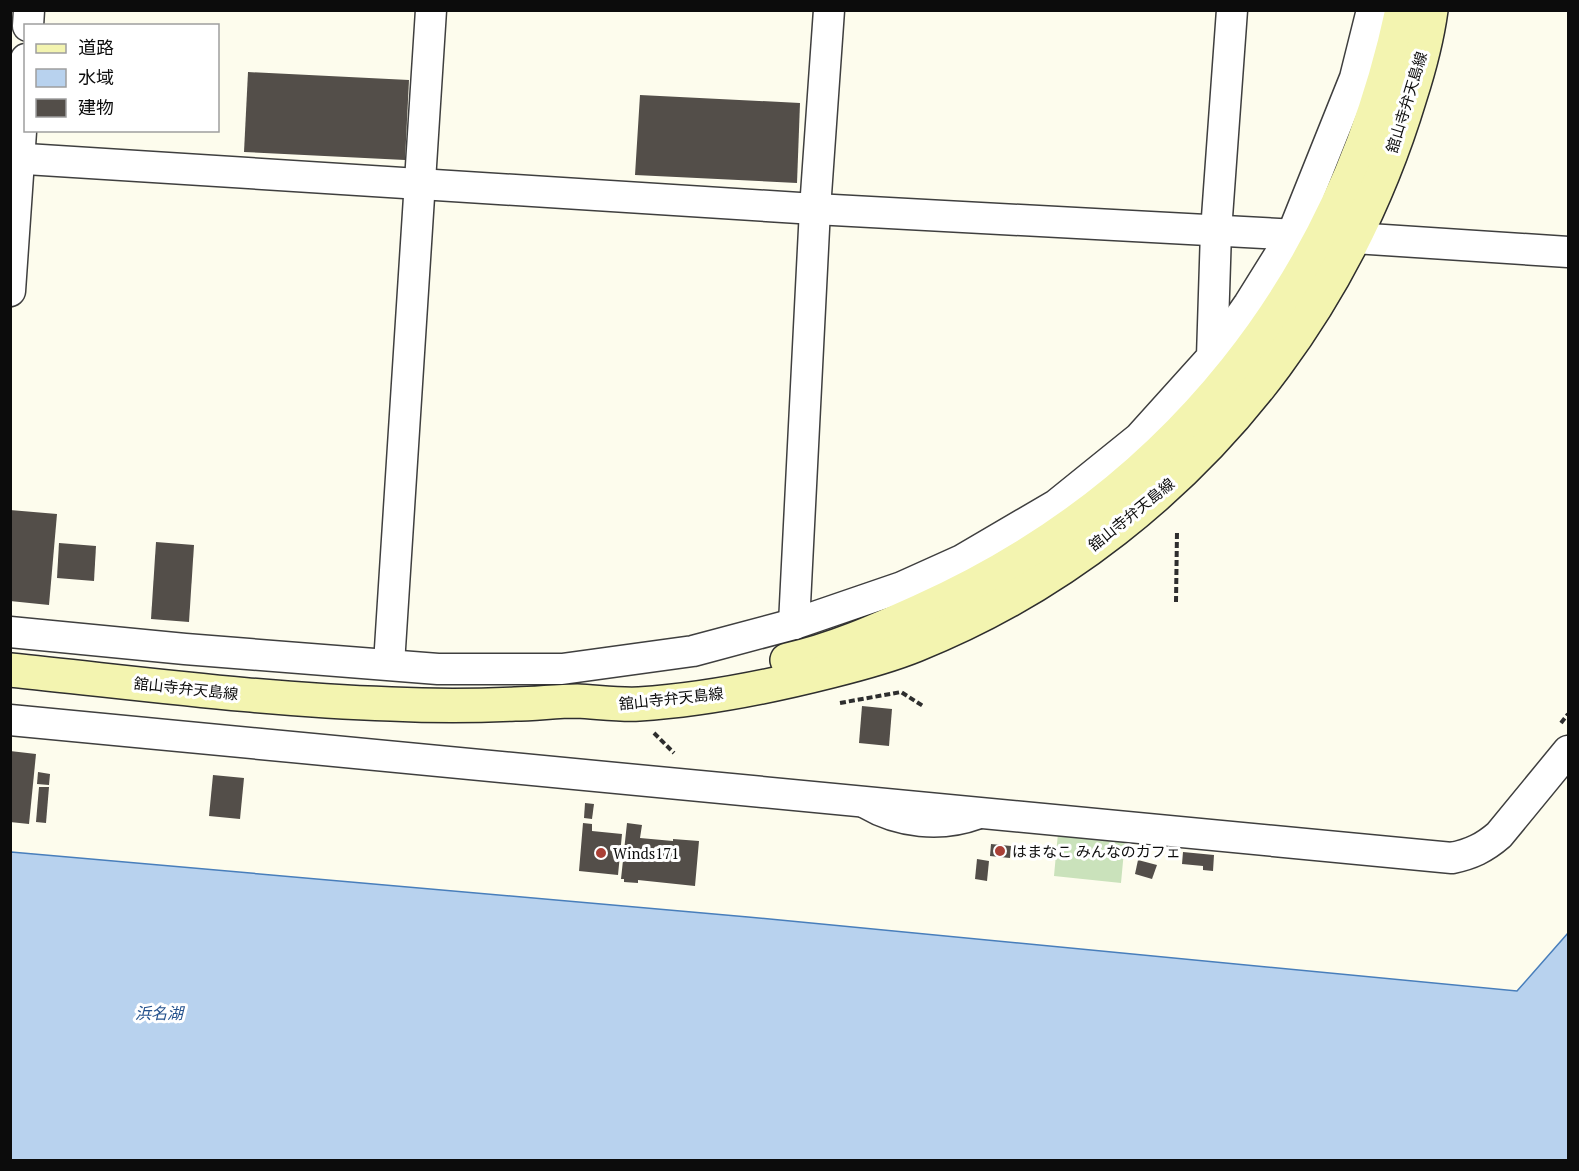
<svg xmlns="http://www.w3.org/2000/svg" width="1579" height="1171" font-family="'PT Serif','Noto Sans JP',serif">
<rect width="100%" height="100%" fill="#fdfced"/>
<path fill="#cae2bb" d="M1058 833 1125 840 1121 883 1054 876Z"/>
<path fill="#b8d2ee" stroke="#487ebb" stroke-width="1.5" d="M11 852 748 917 1517 991 1568 933V1160H11Z"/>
<g fill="#534e49">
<path d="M248 72 409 80 405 160 244 152Z"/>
<path d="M640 95 800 103 797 183 635 175Z"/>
<path d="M10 510 57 514 49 605 10 601Z"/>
<path d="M156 542 194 545 189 622 151 619Z"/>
<path d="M59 543 96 546 94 581 57 578Z"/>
<path d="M862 706 892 709 889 746 859 743Z"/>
<path d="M10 751 36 754 29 824 10 822Z"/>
<path d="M38 772 50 774 49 785 37 784Z"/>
<path d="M213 775 244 778 240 819 209 816Z"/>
<path d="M39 787H49L46 823 36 822Z"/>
<path d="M585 803 594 804 592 819 584 818Z"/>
<path d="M583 823 592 824V831L622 834 618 875 579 871Z"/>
<path d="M627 823 642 825 640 838 673 841V839L699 841 695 886 638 880V883L624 882V879H621Z"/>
<path d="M991 844 1011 846 1010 858 990 856Z"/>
<path d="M1183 852 1214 855 1213 871 1203 870V866L1182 864Z"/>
<path d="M977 859 989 861 987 881 975 879Z"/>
<path d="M1138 860 1157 865 1152 879 1135 874Z"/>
</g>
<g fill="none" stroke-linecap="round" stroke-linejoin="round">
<defs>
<path id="service" d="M863 810C897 830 941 835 979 821"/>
<g id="minor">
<path d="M28 26 29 10"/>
<path d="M10 158 815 209 1354 238 1568 252"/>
<path d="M10 291 26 59"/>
<path d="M1212 357 1249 304 1292 235 1355 78 1372 10"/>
<path d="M794 624 815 209 829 10"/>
<path d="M10 632 185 649 438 669H562L693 651 794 624 902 587 962 560 1056 505 1139 438 1212 357 1216 231 1232 10"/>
<path d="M389 664 431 10"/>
<path d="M10 720 1452 858C1471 854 1484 848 1499 835L1568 751"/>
</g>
<g id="secondary">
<path d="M787 660C833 650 878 630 920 611 1175 497 1344 282 1402 10"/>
<path d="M10 670C137 683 264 700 391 704 432 706 473 706 515 704 535 704 556 701 577 701 598 702 618 705 639 704 704 700 768 687 831 671 859 664 889 656 916 645 1058 588 1185 488 1276 365 1336 284 1381 193 1410 97 1419 69 1427 39 1431 10"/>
</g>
</defs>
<use href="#service" stroke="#3f3f3f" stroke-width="18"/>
<use href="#minor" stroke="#3f3f3f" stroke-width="33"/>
<use href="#secondary" stroke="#2e2e2e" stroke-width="36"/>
<g stroke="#2e2e2e" stroke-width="4" stroke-dasharray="6 3" stroke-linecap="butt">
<path d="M1176 602 1177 532"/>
<path d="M840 703 901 692 923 706"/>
<path d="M1561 723 1568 714"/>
<path d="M654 733 674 753"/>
</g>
<use href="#service" stroke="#fff" stroke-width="15"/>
<use href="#minor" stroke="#fff" stroke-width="30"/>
<use href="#secondary" stroke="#f3f4b0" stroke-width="33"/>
</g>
<g fill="#a94036" stroke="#fff" stroke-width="2">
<circle cx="1000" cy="851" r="6"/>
<circle cx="601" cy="853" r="6"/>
</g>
<g text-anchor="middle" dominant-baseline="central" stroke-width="6" stroke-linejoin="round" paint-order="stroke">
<g font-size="15" fill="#0c0c0c" stroke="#fff">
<text transform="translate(1406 102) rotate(-73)">舘山寺弁天島線</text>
<text transform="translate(1131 514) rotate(-39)">舘山寺弁天島線</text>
<text transform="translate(186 688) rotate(6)">舘山寺弁天島線</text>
<text transform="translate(671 698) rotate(-6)">舘山寺弁天島線</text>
</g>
<g font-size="15" fill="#0c0c0c" stroke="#fff" text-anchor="start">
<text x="1012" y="851">はまなこ みんなのカフェ</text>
<text x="613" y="853">Winds171</text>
</g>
<g font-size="16" font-style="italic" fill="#25528d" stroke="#fff">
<text x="159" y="1013">浜名湖</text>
</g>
</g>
<rect width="1579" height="1171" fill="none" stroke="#0c0c0c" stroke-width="24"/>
<rect x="24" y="24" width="195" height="108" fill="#ffffff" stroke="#9e9e9e" stroke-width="1.5"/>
<rect x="36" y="44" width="30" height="9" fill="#f3f4b0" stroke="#9e9e9e" stroke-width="1.5"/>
<text x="78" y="54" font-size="18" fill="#0c0c0c">道路</text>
<rect x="36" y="69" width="30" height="18" fill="#b8d2ee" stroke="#9e9e9e" stroke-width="1.5"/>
<text x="78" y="84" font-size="18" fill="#0c0c0c">水域</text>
<rect x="36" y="99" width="30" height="18" fill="#534e49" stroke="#9e9e9e" stroke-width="1.5"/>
<text x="78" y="114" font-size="18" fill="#0c0c0c">建物</text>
</svg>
